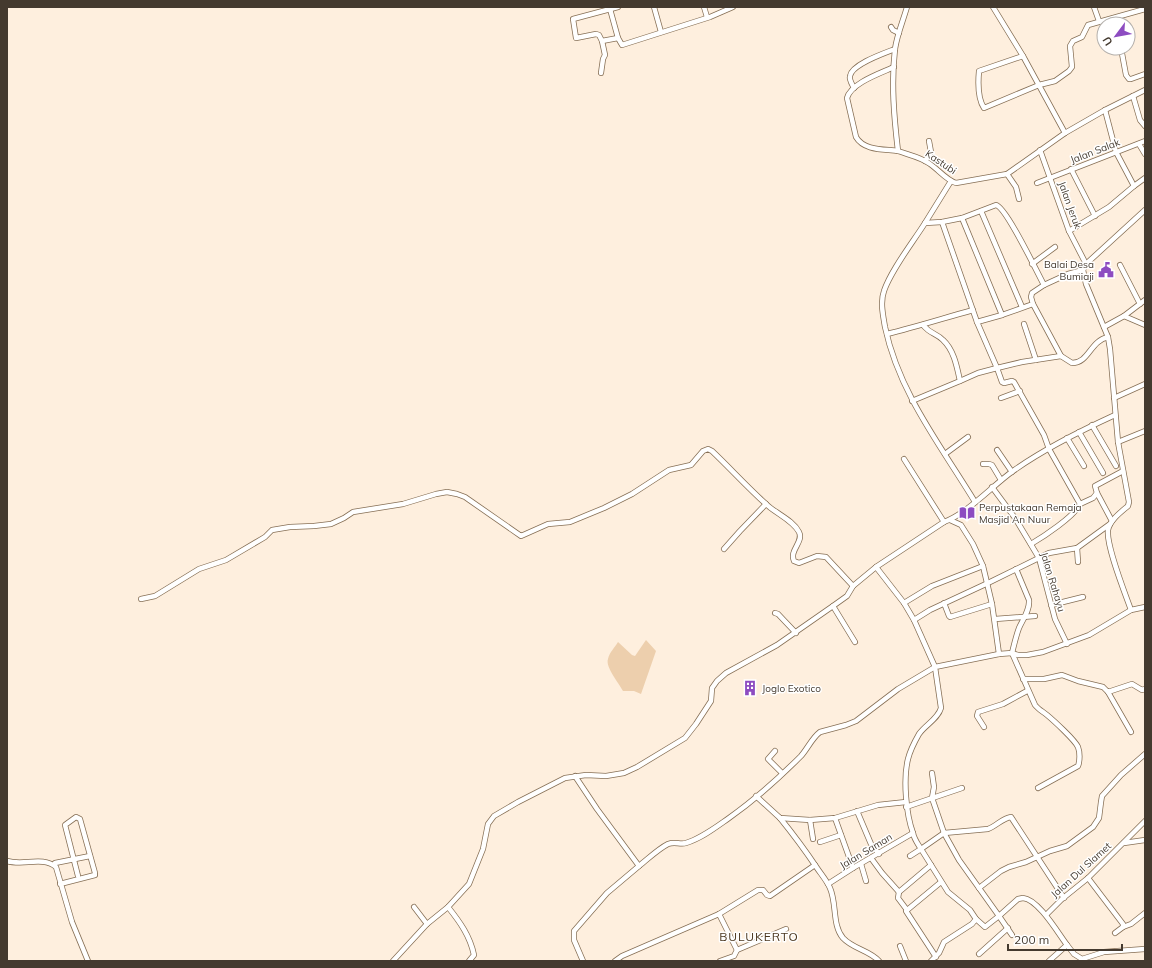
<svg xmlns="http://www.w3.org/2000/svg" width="1152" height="968" font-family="Mulish,sans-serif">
<rect width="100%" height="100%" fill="#feefde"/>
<path fill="#edcfad" d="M646 640 656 651 641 694 634 691H623C619 683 605 667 608 659 609 653 615 647 618 642L632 655 635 656Z"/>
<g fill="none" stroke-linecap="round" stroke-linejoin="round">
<defs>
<g id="street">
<path d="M654 7 661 32"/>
<path d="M704 7 707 17"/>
<path d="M907 7C903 21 897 35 895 49 891 83 894 117 898 151 909 155 921 157 930 164 939 170 946 180 956 183L1007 174 1065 133"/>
<path d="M993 7 1023 56 1065 133 1105 110 1145 90"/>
<path d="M1094 7 1099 21"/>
<path d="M610 9 618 38 622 45 710 17 733 7"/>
<path d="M891 27 893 30 899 33"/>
<path d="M602 41 618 38"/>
<path d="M1121 48 1126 75 1129 79H1131L1145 74"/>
<path d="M1023 56 979 71C978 82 978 99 984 108L1039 85 1055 81 1069 71 1072 67 1070 46 1073 41 1082 37 1088 25 1145 9"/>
<path d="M894 67C881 73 851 83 847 98L856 137C864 151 885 149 898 151"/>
<path d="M601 73 603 59 605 55 602 41 599 35 596 34 576 38 573 19 618 7"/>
<path d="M854 88C852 84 849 80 850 76 852 64 885 53 895 49"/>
<path d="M1133 96 1140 120 1145 126"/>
<path d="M1139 144 1145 154"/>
<path d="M1040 150 1069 231 1086 264"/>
<path d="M925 161 931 152 929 141"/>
<path d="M1071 169 1095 216"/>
<path d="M1007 174 1016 187 1019 199"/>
<path d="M1037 183 1145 141"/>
<path d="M1134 186 1145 178"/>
<path d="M981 211 1022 307"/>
<path d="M962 218 1002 315"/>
<path d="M942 222 977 322"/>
<path d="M925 223 951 181"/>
<path d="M1069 231 1109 207 1134 186 1116 152 1105 110"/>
<path d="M1032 264 1055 247"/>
<path d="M1120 265 1140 304"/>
<path d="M1124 316 1145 300"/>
<path d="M1024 324 1036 360"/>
<path d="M1104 327 1124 316 1145 325"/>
<path d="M887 334C916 327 944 318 973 310"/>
<path d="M1061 356 1072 363C1089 363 1090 341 1108 337"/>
<path d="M960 381 978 373 997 368 977 322 1002 315 1033 304 1031 297 1032 293 1044 285"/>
<path d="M1001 398 1020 391"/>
<path d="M1114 398 1145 384"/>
<path d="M912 401 960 381C957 367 954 350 943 340 936 333 930 334 923 325"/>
<path d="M1092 425 1116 466"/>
<path d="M1079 432 1103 473"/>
<path d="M1067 438 1084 466"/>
<path d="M1118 442 1145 431"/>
<path d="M997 450 1012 472"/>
<path d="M945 454 968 437"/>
<path d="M904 459 944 522"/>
<path d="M983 464H989L992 465 1001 480"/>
<path d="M992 487 1015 518 1039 558 1055 619 1067 644"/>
<path d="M975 502C941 446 899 393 885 327 883 315 880 302 884 291 891 270 913 242 925 223L942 222 962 218 996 205C1006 207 1037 272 1044 285L1068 274 1083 270"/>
<path d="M1080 504 1093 498 1097 493"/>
<path d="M950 520 961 525 973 544 983 566 992 604 999 654"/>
<path d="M1112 521 1097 493 1095 486 1123 471"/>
<path d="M1031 544C1043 537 1075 516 1080 504L1049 449 1044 435 1014 382 1012 381 1004 383 1002 382 997 368 1022 362 1061 356 1033 304"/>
<path d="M1077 548 1078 562"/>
<path d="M724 549 740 531 766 504"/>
<path d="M1016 569 1029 600C1030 610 1023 619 1019 628 1016 636 1014 645 1012 653L1035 705C1038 709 1042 711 1047 715 1053 720 1075 740 1078 747 1080 752 1080 761 1078 766L1038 788"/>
<path d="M141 599 155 596 199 569 226 560 265 537 272 530 290 527 314 526 331 524 344 518 353 512 403 504 436 494 447 492 457 494 465 497 521 536 548 524 570 522 604 508 632 494 669 470 691 465 703 451 708 449 712 451C730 468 747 487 766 504 775 513 793 520 799 532 804 542 789 550 794 561L799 563 817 556 826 557 853 586"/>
<path d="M904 603 932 586 983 566"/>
<path d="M944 603 949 616 950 617 992 604"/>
<path d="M1051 605 1083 597"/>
<path d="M833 606 855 642"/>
<path d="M1131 610C1125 593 1106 546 1108 530 1110 520 1121 512 1128 506L1129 502 1118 442 1110 349 1108 337 1086 284 1083 270 1086 264 1145 210"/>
<path d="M775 613 778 614 796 633"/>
<path d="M995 619 1035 616"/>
<path d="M914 620 930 610 988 583 1049 553 1077 548 1110 524"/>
<path d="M1023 679H1044L1062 675 1078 681 1103 687 1108 692 1132 684 1142 690 1145 689"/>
<path d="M1108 692 1131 732"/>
<path d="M984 727 977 716 978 712 1003 704 1027 691"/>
<path d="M775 751 768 759 782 773"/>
<path d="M932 773 934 787 932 798 944 833 988 829C996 826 1003 818 1011 817L1064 898"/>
<path d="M575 776 597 809 639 866 607 893 574 931V940L583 961"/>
<path d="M756 796 780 818 810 820 835 818 878 805 906 802"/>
<path d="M906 807 962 788"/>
<path d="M857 811 871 844 879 854"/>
<path d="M780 818C793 834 805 850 817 868 821 874 827 881 830 888 837 904 832 925 843 938 853 949 869 950 879 961"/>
<path d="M835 818 853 868"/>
<path d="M810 820 813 839"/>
<path d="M820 842 841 835"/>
<path d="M1124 843 1145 840"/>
<path d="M921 849C918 844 914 839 913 833 906 814 903 779 908 759 910 751 915 741 919 734 925 725 938 719 941 708L935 667 999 654 1012 653 1018 655H1027L1043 652 1089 635 1131 610 1145 607"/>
<path d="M910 856 921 849"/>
<path d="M871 858 882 873 899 892 931 865"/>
<path d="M7 861C24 866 42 856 56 867L72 922 88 961"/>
<path d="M55 863 90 856"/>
<path d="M861 864 866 881"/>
<path d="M639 866C648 859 658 849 668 844 675 841 680 845 686 843 702 838 716 827 729 818 753 801 780 777 801 756 808 748 812 738 820 732L846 725 856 721 898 689 935 667 914 620 904 603 876 567 944 522C968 513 992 486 1013 471 1044 449 1080 431 1115 415"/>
<path d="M78 876 65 825 76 817 80 819 95 873"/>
<path d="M1088 878 1123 924V927L1115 933"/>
<path d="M60 884 95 875"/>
<path d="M828 884 853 868 913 833"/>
<path d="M979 888 1001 871 1009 867 1026 862 1050 851 1067 846 1093 827 1099 818 1101 802 1102 796 1121 775 1145 754"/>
<path d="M899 892 898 898 907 910"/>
<path d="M414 907 427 924"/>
<path d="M448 907C460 922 470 936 474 955L469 961"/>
<path d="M719 914 737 950 734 956 720 961"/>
<path d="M1046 915 1062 899 1088 878 1145 821"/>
<path d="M976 919 985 927 999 916 1012 935"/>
<path d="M1123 927 1131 924 1145 913"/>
<path d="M1067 945 1074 954 1082 959 1104 952 1145 949"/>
<path d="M900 946 906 961"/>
<path d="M737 950 786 929"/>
<path d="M979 954 1008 928"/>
<path d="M936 957 906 911 941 882"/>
<path d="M393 961 427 924 448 907 469 884 483 849 488 824 494 816 518 802 565 778 586 775 606 776 624 773 637 767 685 738 696 724 711 701 712 688 717 681 726 673 777 645 833 606 847 596 853 586 876 567"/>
<path d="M615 961 622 956 719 914 758 890H763L767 895 770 896 815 865"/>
<path d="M931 961 939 953 944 942 972 924 976 919 970 910 948 892 921 849 944 833 959 860 999 916 1018 899 1023 898C1038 899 1058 933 1067 945L1049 961"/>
</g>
</defs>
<use href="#street" stroke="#866f55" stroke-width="6"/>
<use href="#street" stroke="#fff" stroke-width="4.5"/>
</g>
<defs>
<symbol id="civic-bare" viewBox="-9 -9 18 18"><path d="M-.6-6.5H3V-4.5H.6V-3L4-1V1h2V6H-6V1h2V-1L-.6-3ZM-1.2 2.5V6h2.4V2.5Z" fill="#8d4cc1" stroke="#fff" stroke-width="2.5" paint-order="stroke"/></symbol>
<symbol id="library-bare" viewBox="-9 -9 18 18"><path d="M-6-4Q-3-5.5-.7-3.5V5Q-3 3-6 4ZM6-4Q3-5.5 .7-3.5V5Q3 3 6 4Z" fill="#8d4cc1" stroke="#fff" stroke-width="2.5" paint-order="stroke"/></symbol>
<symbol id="building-bare" viewBox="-9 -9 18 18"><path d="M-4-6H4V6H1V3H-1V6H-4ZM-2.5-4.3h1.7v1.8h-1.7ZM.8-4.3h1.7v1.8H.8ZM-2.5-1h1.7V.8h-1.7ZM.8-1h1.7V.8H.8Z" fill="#8d4cc1" stroke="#fff" stroke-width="2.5" paint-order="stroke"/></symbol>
</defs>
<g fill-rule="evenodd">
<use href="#civic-bare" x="1095" y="259" width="22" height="22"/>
<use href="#library-bare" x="956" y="502" width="22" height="22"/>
<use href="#building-bare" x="739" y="677" width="22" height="22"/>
</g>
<g text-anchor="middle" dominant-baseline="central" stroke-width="3" stroke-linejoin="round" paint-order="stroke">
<g font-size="10" fill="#443a2f" stroke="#fff">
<text transform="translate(1095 151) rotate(-21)">Jalan Salak</text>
<text transform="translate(941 162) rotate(34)">Kastubi</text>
<text transform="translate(1070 205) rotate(70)">Jalan Jeruk</text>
<text transform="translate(1053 582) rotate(73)">Jalan Rahayu</text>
<text transform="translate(866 851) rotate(-31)">Jalan Saman</text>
<text transform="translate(1081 870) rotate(-42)">Jalan Dul Slamet</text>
</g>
<g font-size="10" fill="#443a2f" stroke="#fff" text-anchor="start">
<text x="1094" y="264" text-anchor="end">Balai Desa<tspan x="1094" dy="12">Bumiaji</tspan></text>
<text x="979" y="507">Perpustakaan Remaja<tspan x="979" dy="12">Masjid An Nuur</tspan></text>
<text x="762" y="688">Joglo Exotico</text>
</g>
<g font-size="12" letter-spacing="1" fill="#4a361e" stroke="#fff">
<text x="759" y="936">BULUKERTO</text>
</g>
</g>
<rect width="1152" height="968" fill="none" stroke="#443a2f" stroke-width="16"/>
<g transform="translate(1116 36) rotate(238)"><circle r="19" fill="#ffffff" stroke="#b4b0ac"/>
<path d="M0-3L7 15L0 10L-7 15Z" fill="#8d4cc1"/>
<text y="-6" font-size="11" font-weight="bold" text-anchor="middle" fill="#443a2f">U</text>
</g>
<path d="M1008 944v6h114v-6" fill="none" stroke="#443a2f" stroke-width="2"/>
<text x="1014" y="944" font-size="12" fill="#443a2f" stroke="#ffffff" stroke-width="3" paint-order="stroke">200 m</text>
</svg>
